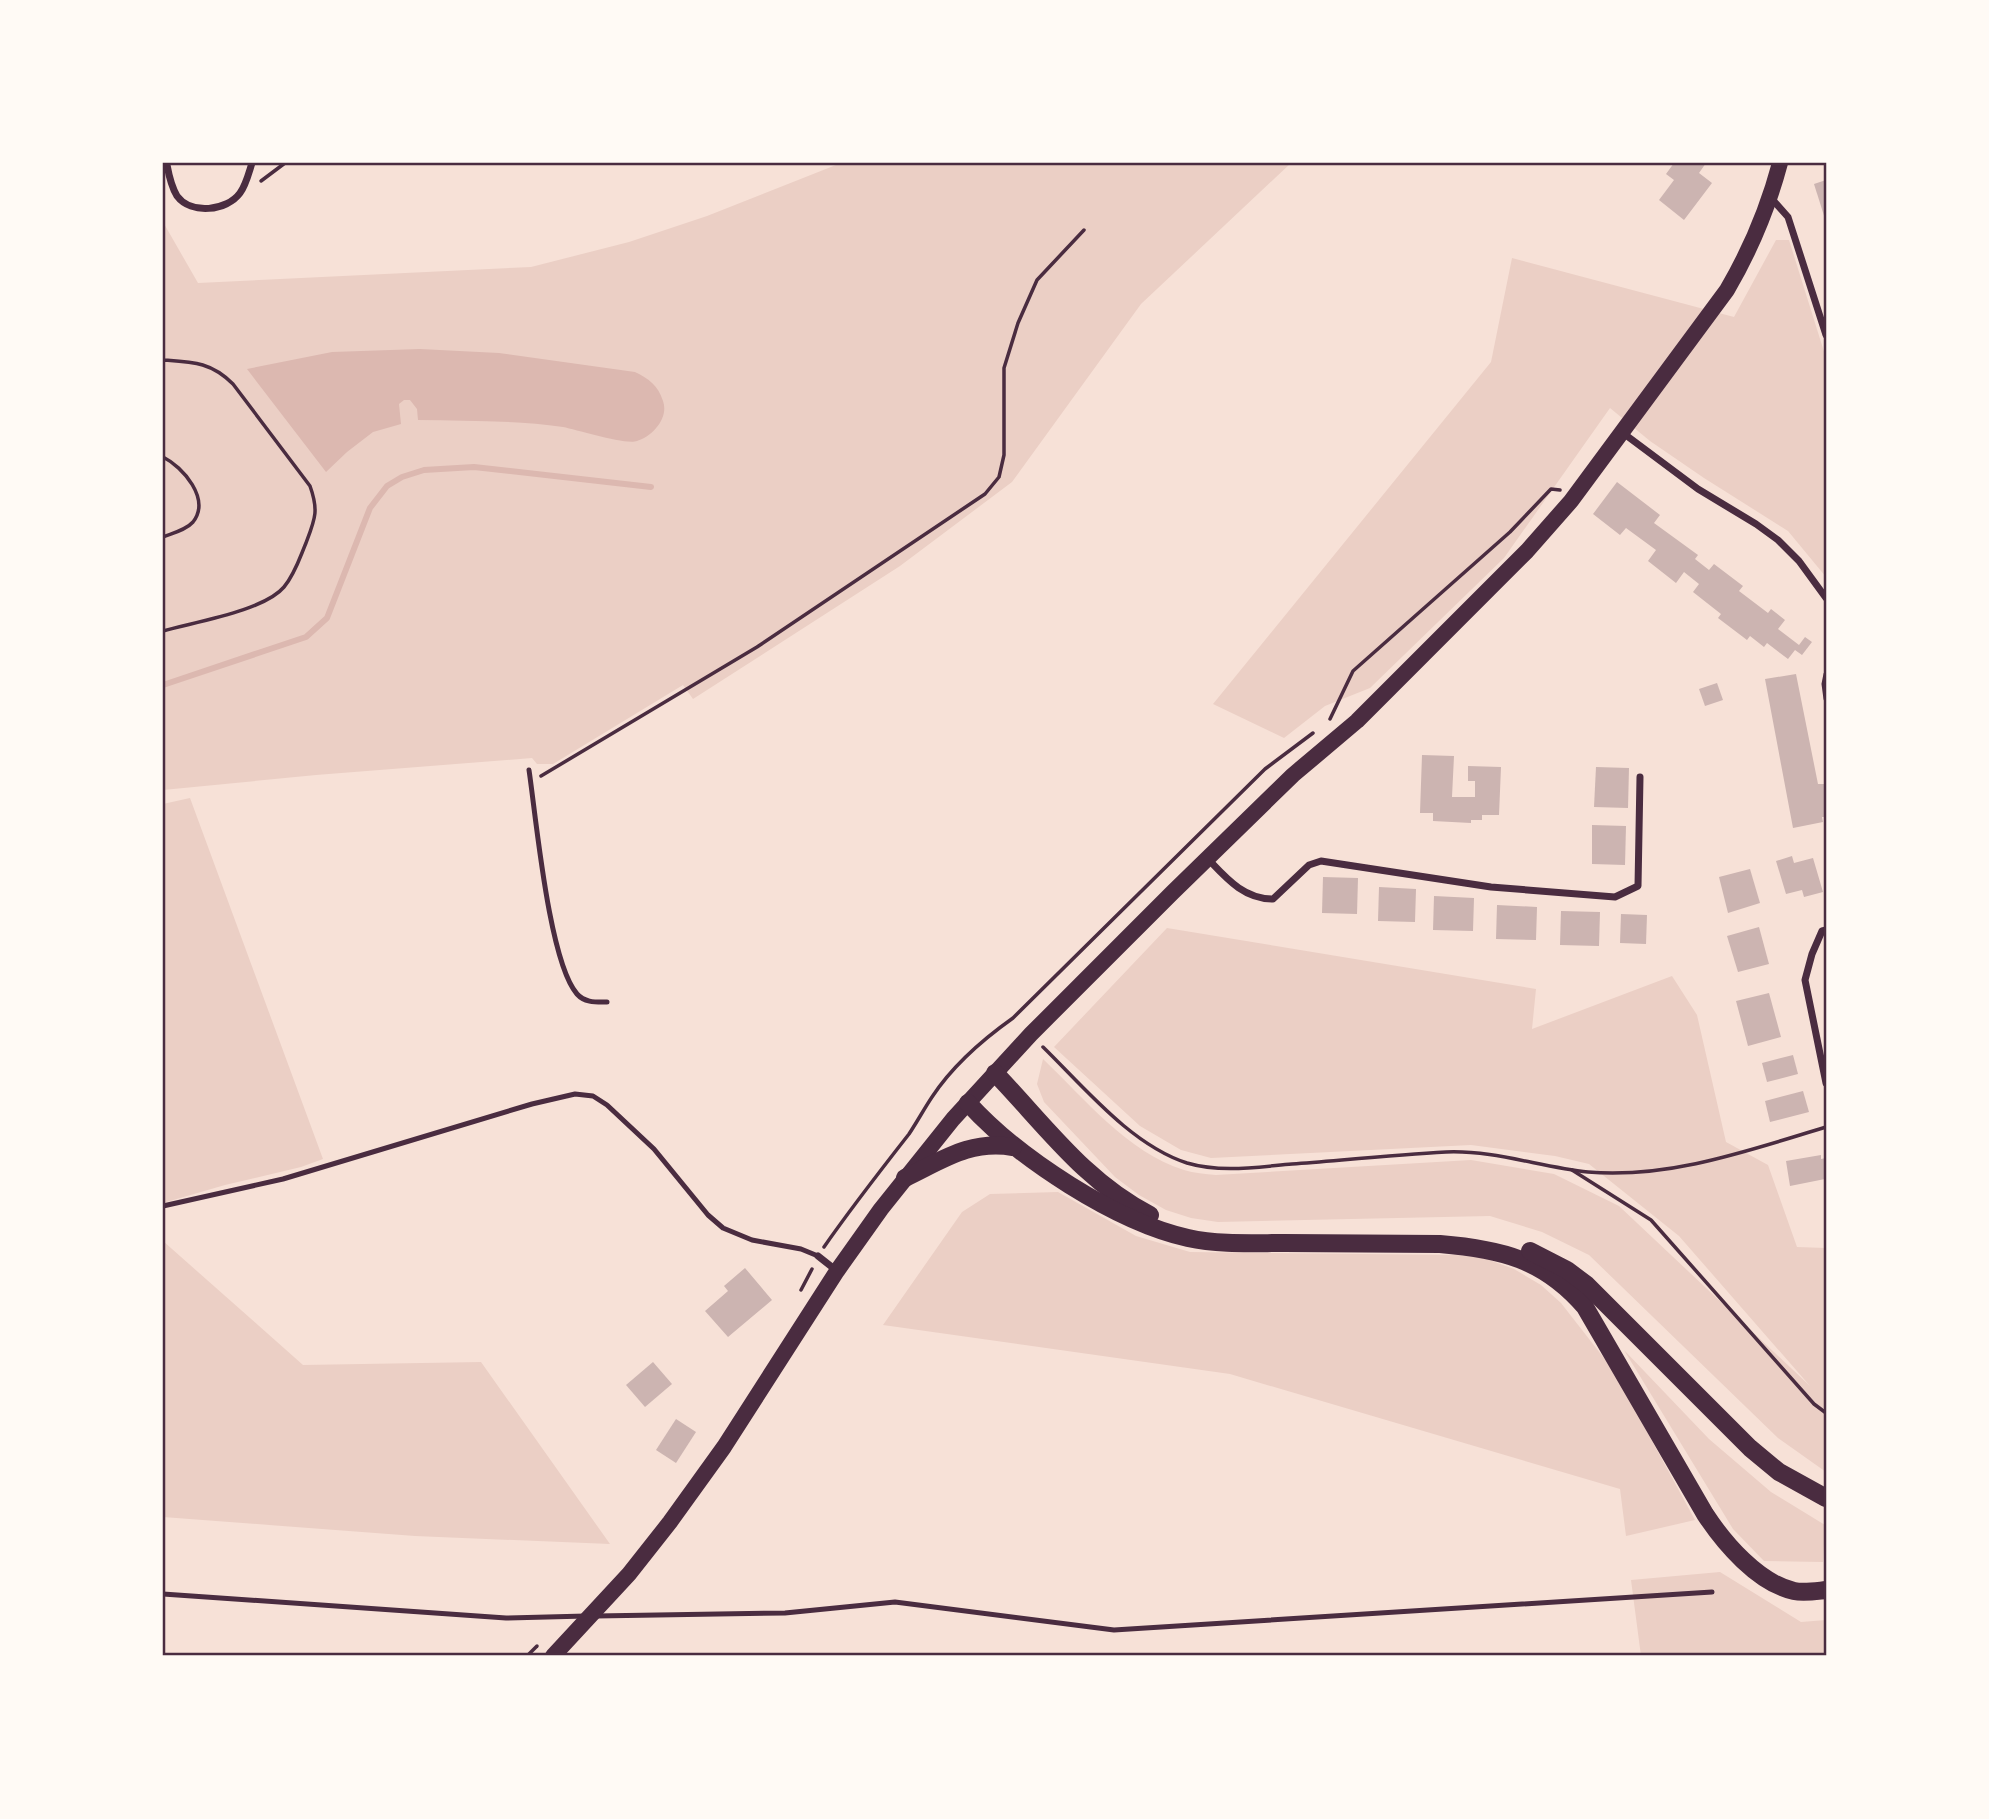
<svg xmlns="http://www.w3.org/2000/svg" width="1989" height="1819" font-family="'Source Sans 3',sans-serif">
<rect width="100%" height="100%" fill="#f7e1d7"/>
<g fill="#ebcfc5">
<path d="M841 163H1291L1141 304 1012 482 900 566 693 699 683 685 553 764H537L532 758 316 775 163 790V222L198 283 531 267 629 242 707 216Z"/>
<path d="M1776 240H1789L1826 358V577L1788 531 1704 478 1650 441 1610 408 1504 558 1370 688 1325 706 1284 738 1213 704 1491 362 1512 258 1734 317Z"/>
<path d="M190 798 323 1159 301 1167 225 1185 163 1203V804Z"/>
<path d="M1167 928 1536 989 1532 1029 1672 976 1697 1015 1726 1142 1768 1165 1797 1247 1826 1248V1472L1778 1438 1589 1255 1542 1232 1490 1216 1218 1222 1191 1218 1166 1210 1139 1195 1115 1177 1044 1102 1037 1084 1043 1059C1085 1099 1127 1152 1184 1170 1194 1173 1205 1174 1216 1175L1471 1160 1554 1174 1619 1206 1810 1386 1679 1236 1589 1164 1555 1156 1471 1145 1211 1158 1181 1150 1140 1126 1054 1047Z"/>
<path d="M1058 1192 1136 1236 1190 1252 1456 1255 1484 1258 1514 1269 1541 1285 1561 1303 1614 1371 1695 1520 1626 1536 1620 1489 1230 1374 883 1325 962 1212 990 1194Z"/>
<path d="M163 1241 303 1365 481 1362 610 1544 415 1536 163 1517Z"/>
<path d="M1624 1350 1709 1439 1771 1492 1825 1525 1823 1562 1764 1561 1733 1529Z"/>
<path d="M1720 1572 1801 1622 1826 1620V1656H1641L1631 1580Z"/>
</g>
<path fill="#dcb8b0" d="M420 349 499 353 635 372C649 379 658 385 663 401 669 418 653 436 637 441 625 445 578 430 563 427 515 420 466 421 418 420L417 409 410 400H404L399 404 401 424 373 432 347 452 326 472 247 369 332 352Z"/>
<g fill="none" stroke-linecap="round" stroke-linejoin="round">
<path stroke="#dcb8b0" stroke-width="6" d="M163 685 306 637 327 618 370 508 387 486 402 477 424 470 474 467 651 487"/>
</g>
<g fill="#ccb4b1">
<path d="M1674 163H1706L1699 173 1712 183 1684 220 1659 200 1674 180 1666 174Z"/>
<path d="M1826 180V222L1814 184Z"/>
<path d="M1617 482 1660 515 1654 523 1698 555 1695 559 1709 570 1714 564 1743 586 1739 591 1768 613 1771 609 1785 620 1778 629 1799 645 1805 637 1812 642 1802 655 1795 650 1788 659 1767 643 1764 647 1750 636 1747 640 1718 618 1721 614 1693 592 1699 584 1684 572 1676 583 1648 561 1656 550 1626 528 1620 535 1593 514Z"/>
<path d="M1796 674 1818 784H1826V817H1822L1823 822 1793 828 1765 679Z"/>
<path d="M1717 683 1723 700 1705 706 1699 689Z"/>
<path d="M1422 755 1454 756 1452 797H1475V781H1468V766L1501 767 1499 815H1482V820H1471V823L1433 821V813H1420Z"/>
<path d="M1596 767 1629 768 1628 808 1594 807Z"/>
<path d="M1592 825 1626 826 1625 865 1592 864Z"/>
<path d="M1792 856 1794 863 1813 858 1823 892 1804 897 1802 890 1786 894 1776 861Z"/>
<path d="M1750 869 1760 903 1728 913 1719 877Z"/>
<path d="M1323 877 1358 878 1357 914 1322 913Z"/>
<path d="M1379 887 1416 889 1415 922 1378 921Z"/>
<path d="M1434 896 1474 898 1473 931 1433 930Z"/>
<path d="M1497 905 1537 907 1536 940 1496 939Z"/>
<path d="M1561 911 1600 912 1599 946 1560 945Z"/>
<path d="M1621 914 1647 915 1646 944 1620 943Z"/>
<path d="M1759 927 1769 964 1738 972 1727 936Z"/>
<path d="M1769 993 1781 1037 1748 1046 1736 1001Z"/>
<path d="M1793 1055 1798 1074 1767 1082 1762 1063Z"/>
<path d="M1803 1091 1809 1112 1770 1122 1765 1101Z"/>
<path d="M1821 1155V1159L1826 1158V1171H1824L1825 1179 1790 1186 1786 1161Z"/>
<path d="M745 1268 772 1300 728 1337 705 1311 728 1291 724 1286Z"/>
<path d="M653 1362 672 1384 645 1407 626 1385Z"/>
<path d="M676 1419 696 1432 676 1463 656 1450Z"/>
</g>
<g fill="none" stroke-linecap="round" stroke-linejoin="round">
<g stroke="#4a2c40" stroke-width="3.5">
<path d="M261 181 285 163"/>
<path d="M163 360C193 362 211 362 233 384L310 486C319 511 315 519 306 543 300 557 295 574 284 587 264 611 194 622 163 631"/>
<path d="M163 457C183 467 211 499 193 522 186 530 173 533 163 537"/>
<path d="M1330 719 1353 671 1510 532 1551 489 1560 490"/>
<path d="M541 776 757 647 985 494 999 477 1004 455V368L1018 323 1037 280 1084 230"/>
<path d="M1043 1047C1084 1087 1131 1145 1187 1163 1221 1173 1257 1167 1292 1164 1343 1160 1395 1155 1446 1152 1494 1150 1540 1167 1588 1172 1669 1179 1750 1150 1826 1127"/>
<path d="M1572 1170 1651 1220 1814 1404 1826 1413"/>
<path d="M824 1247C851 1208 880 1171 909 1134 917 1122 924 1109 932 1097 953 1065 982 1040 1013 1018L1265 769 1313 733"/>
<path d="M801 1290 812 1269"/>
<path d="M527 1656 537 1646"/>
</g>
<g stroke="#4a2c40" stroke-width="5">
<path d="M1826 674 1824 684 1826 699"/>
<path d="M529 770C536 817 549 962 577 994 585 1003 596 1002 607 1002"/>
<path d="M163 1206 283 1179 532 1104 575 1094 593 1096 607 1105 654 1149 708 1215 723 1228 752 1240 801 1249 818 1256"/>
<path d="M163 1594 506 1618 586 1616"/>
<path d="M596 1616 785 1613 895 1602 1114 1630 1712 1592"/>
</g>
<g stroke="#4a2c40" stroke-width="7">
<path d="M167 165C169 176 171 186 177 196 191 215 227 211 240 193 246 185 249 172 252 163"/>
<path d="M1771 198 1788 217 1826 335"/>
<path d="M1623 433 1698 489 1756 524 1778 540 1799 561 1826 598"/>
<path d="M1208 859C1227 879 1244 899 1273 899L1309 865 1321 861 1491 887 1615 897 1638 886 1640 777"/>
<path d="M1826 930 1822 931 1812 954 1805 980 1826 1083"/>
<path d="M818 1256 837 1271"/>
</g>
<path stroke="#4a2c40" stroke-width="16" d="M553 1656 629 1574 670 1522 724 1447 837 1271 881 1209 953 1119 1031 1034 1173 892 1293 775 1357 721 1527 551 1571 501 1727 290C1751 249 1768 208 1780 163"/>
<g stroke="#4a2c40" stroke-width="18">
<path d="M995 1073C1044 1124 1085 1182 1150 1215"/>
<path d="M968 1103C1018 1158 1116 1222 1188 1238 1219 1245 1253 1243 1285 1243 1336 1243 1388 1244 1440 1244 1500 1249 1544 1259 1585 1307L1705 1514C1724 1543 1758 1583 1794 1591 1804 1593 1816 1591 1826 1590"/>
<path d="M905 1178C943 1160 969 1140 1013 1147"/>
<path d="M1530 1251 1567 1270 1587 1285 1750 1448 1779 1472 1826 1498"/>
</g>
</g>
<rect width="1989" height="1819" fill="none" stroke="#fffaf5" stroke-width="329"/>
<rect x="164" y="164" width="1661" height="1490" fill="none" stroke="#4a2c40" stroke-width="2.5"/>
</svg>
